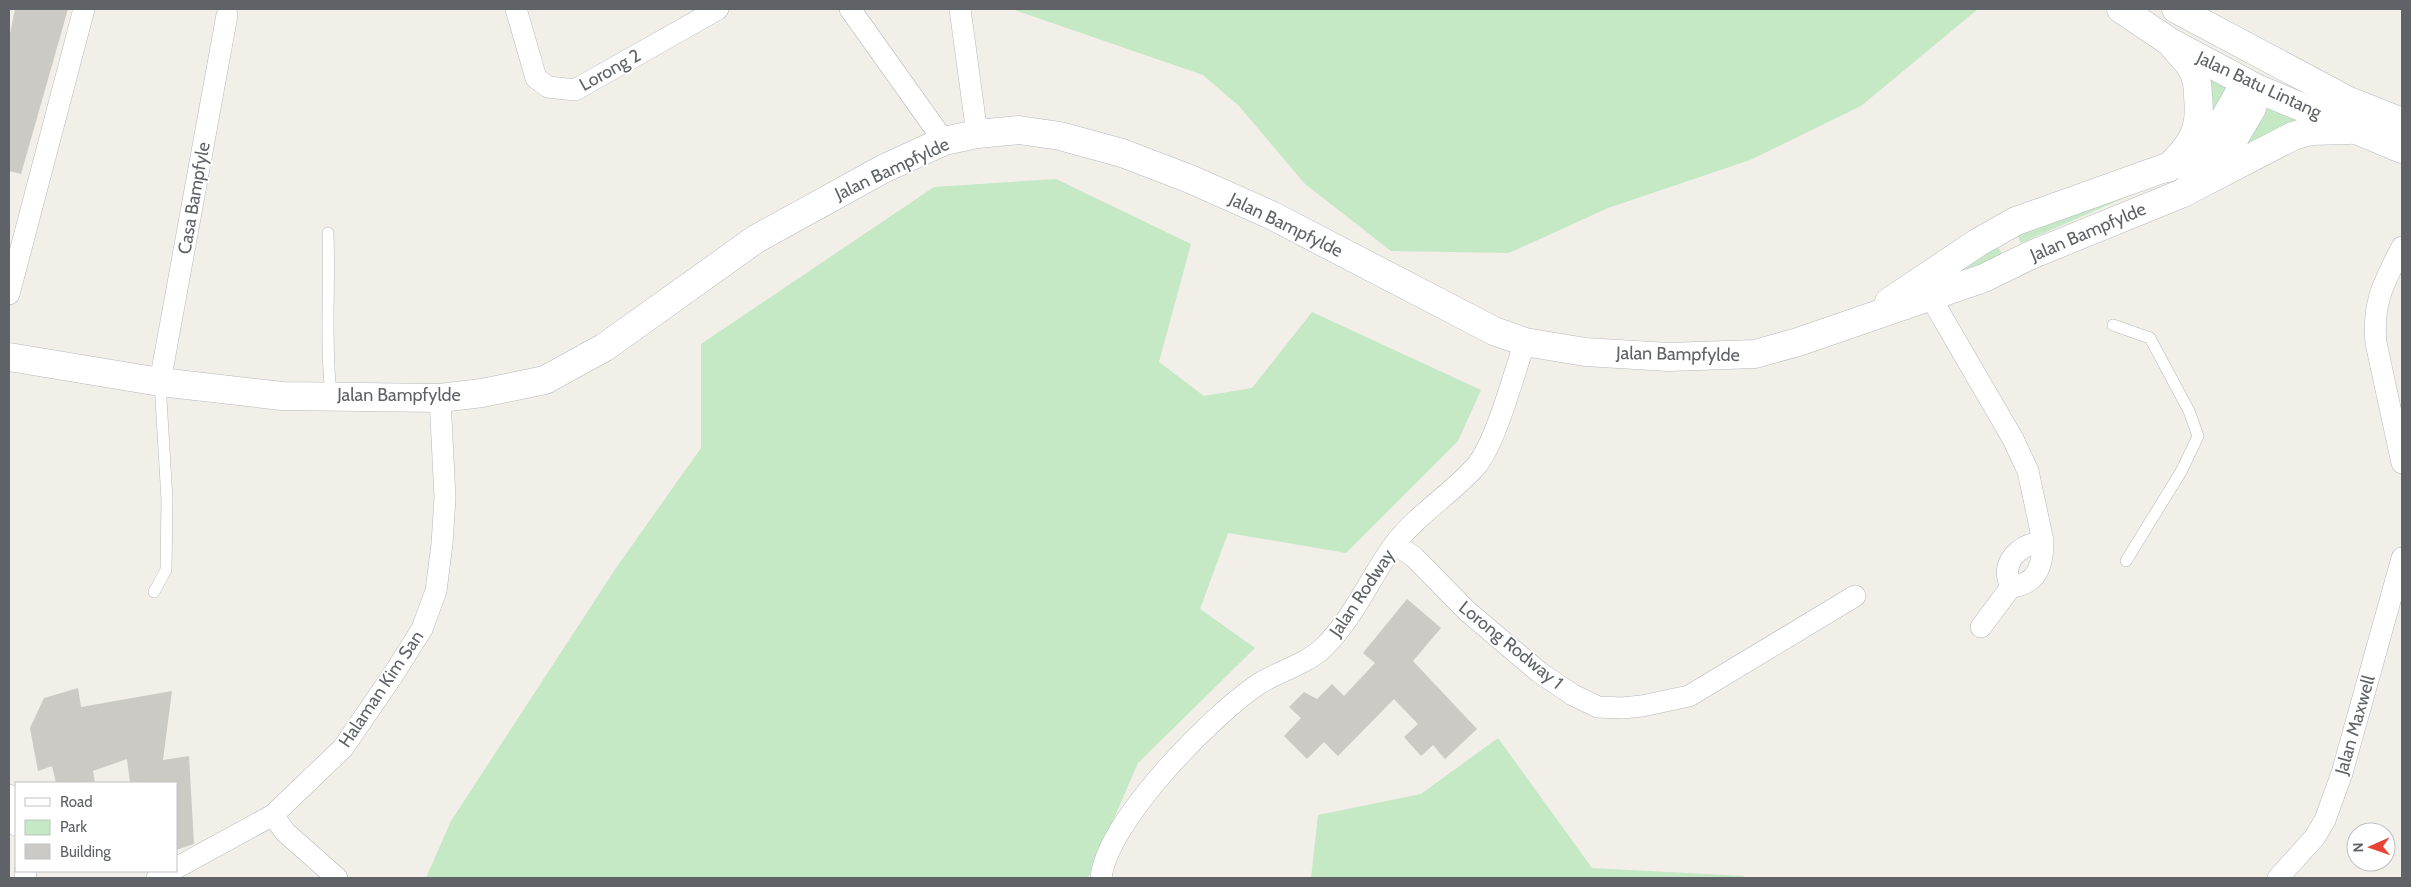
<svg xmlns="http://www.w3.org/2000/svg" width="2411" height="887" font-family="Cabin,sans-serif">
<rect width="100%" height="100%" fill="#f1efe8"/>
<g fill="#c5e8c5">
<path d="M1012 9H1978L1861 106 1750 160 1608 208 1509 253 1391 251 1305 184 1239 106 1203 75Z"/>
<path d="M2202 69 2234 84 2208 135Z"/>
<path d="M2262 99 2310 122 2231 158Z"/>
<path d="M2190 169 2021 243 2016 232Z"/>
<path d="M1056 179 1191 244 1159 362 1204 396 1252 388 1312 312 1481 390 1458 441 1346 553 1228 533 1200 609 1255 648 1138 763 1088 878H426L451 821 616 568 701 448V344L934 187Z"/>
<path d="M1994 241 2004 257 1959 280 1954 272Z"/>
<path d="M1498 738 1592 868 1744 876V878H1311L1318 815 1421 794Z"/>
</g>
<g fill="#cccac5">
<path d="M15 9H68L21 174 9 171V39Z"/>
<path d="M1407 599 1441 628 1413 661 1477 729 1445 759 1433 745 1421 756 1404 737 1418 724 1394 699 1338 756 1324 742 1307 759 1284 736 1301 718 1289 707 1304 692 1317 699 1332 684 1344 696 1375 663 1363 653Z"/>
<path d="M78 688 81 707 172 691 163 760 189 756 194 844 176 850V783H130L127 759 93 771 95 783H56L52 766 38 771 30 728 44 698Z"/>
</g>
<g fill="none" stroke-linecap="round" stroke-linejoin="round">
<defs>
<g id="service">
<path d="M328 233C330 287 325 342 331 395"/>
<path d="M2113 325 2150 338 2189 411 2198 436 2182 470 2126 561"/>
<path d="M154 592 166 570 167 500 160 382"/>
</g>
<g id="minor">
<path d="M516 9 536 78 548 87 575 90 718 9"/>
<path d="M850 9 944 141"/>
<path d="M960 9 977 134"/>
<path d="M2402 247C2384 282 2372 303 2376 343L2402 463"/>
<path d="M9 294 84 9"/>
<path d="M1931 298 2013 439 2028 471 2043 541C2043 565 2038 584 2011 587 1999 561 2020 545 2043 541"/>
<path d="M160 382 227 15"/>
<path d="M1395 544 1414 557 1467 611 1539 672 1573 695 1598 707 1622 708 1642 706 1689 696 1855 596"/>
<path d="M1981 627 2011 587"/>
<path d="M9 795 16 825"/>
<path d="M273 815 285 832 337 878"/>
<path d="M176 868 273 815 343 748 393 675 422 629 436 591 442 544 445 498 440 398"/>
<path d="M25 871 26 878"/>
<path d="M157 878 171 871"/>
<path d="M1101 878C1107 821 1213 714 1260 683 1280 671 1306 664 1323 648 1353 619 1369 580 1393 546 1418 513 1452 494 1477 465 1497 439 1513 376 1525 342"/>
<path d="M2278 878 2315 837 2325 820 2342 773 2402 558"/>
</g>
<g id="tertiary">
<path d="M1889 302 1977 243 2016 221 2187 160 2211 142 2238 95"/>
<path d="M9 357 160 382 282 396 440 398 482 393 545 380 605 347 756 239 883 169 944 141 977 134 1019 130 1060 136 1122 153 1190 179 1271 215 1494 331 1525 342 1585 352 1669 357 1755 354 1798 342 1984 278 2031 255 2183 193 2223 157 2252 108 2258 89"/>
</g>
<g id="secondary">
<path d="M2121 9 2170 42 2258 89 2402 149"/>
<path d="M2176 9 2349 101 2402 122"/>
<path d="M2168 168C2192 145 2202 130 2198 96 2198 87 2196 76 2192 69 2188 61 2180 54 2174 47"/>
<path d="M2183 193 2293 136 2310 131 2349 130"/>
</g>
</defs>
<use href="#service" stroke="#b5b8bc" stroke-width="12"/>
<use href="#minor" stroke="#b5b8bc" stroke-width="22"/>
<use href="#tertiary" stroke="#b5b8bc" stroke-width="29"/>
<use href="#secondary" stroke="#b6babf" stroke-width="29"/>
<use href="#service" stroke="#fff" stroke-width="11"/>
<use href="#minor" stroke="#fff" stroke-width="21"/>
<use href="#tertiary" stroke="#fff" stroke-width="28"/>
<use href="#secondary" stroke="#fff" stroke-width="28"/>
</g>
<g text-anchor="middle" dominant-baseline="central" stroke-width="4" stroke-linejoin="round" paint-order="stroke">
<g font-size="18" fill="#5f6368" stroke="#fff">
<text transform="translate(610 70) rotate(-29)">Lorong 2</text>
<text transform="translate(2259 85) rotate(25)">Jalan Batu Lintang</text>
<text transform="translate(892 169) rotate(-25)">Jalan Bampfylde</text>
<text transform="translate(194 198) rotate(-80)">Casa Bampfyle</text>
<text transform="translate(1286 225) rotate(26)">Jalan Bampfylde</text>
<text transform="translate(2088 232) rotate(-23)">Jalan Bampfylde</text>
<text transform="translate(1678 354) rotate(1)">Jalan Bampfylde</text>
<text x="399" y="395">Jalan Bampfylde</text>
<text transform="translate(1362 593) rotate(-56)">Jalan Rodway</text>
<text transform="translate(1511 645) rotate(39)">Lorong Rodway 1</text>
<text transform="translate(381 689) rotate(-56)">Halaman Kim San</text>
<text transform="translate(2355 725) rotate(-74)">Jalan Maxwell</text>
</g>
</g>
<rect width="2411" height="887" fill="none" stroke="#5f6368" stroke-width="20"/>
<rect x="15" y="782" width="162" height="90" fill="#ffffff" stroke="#bfc1c3"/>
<rect x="25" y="798" width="25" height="8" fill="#ffffff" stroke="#bfc1c3"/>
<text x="60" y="807" font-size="15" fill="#5f6368">Road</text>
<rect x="25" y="820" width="25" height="15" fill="#c5e8c5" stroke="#bfc1c3"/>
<text x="60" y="832" font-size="15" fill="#5f6368">Park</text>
<rect x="25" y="844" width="25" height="15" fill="#cccac5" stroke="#bfc1c3"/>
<text x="60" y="857" font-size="15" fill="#5f6368">Building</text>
<g transform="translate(2371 847) rotate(268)"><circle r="24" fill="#ffffff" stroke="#bfc1c3"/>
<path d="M0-4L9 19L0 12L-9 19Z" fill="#ea4335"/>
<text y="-8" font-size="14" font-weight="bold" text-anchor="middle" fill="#5f6368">N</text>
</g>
</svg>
